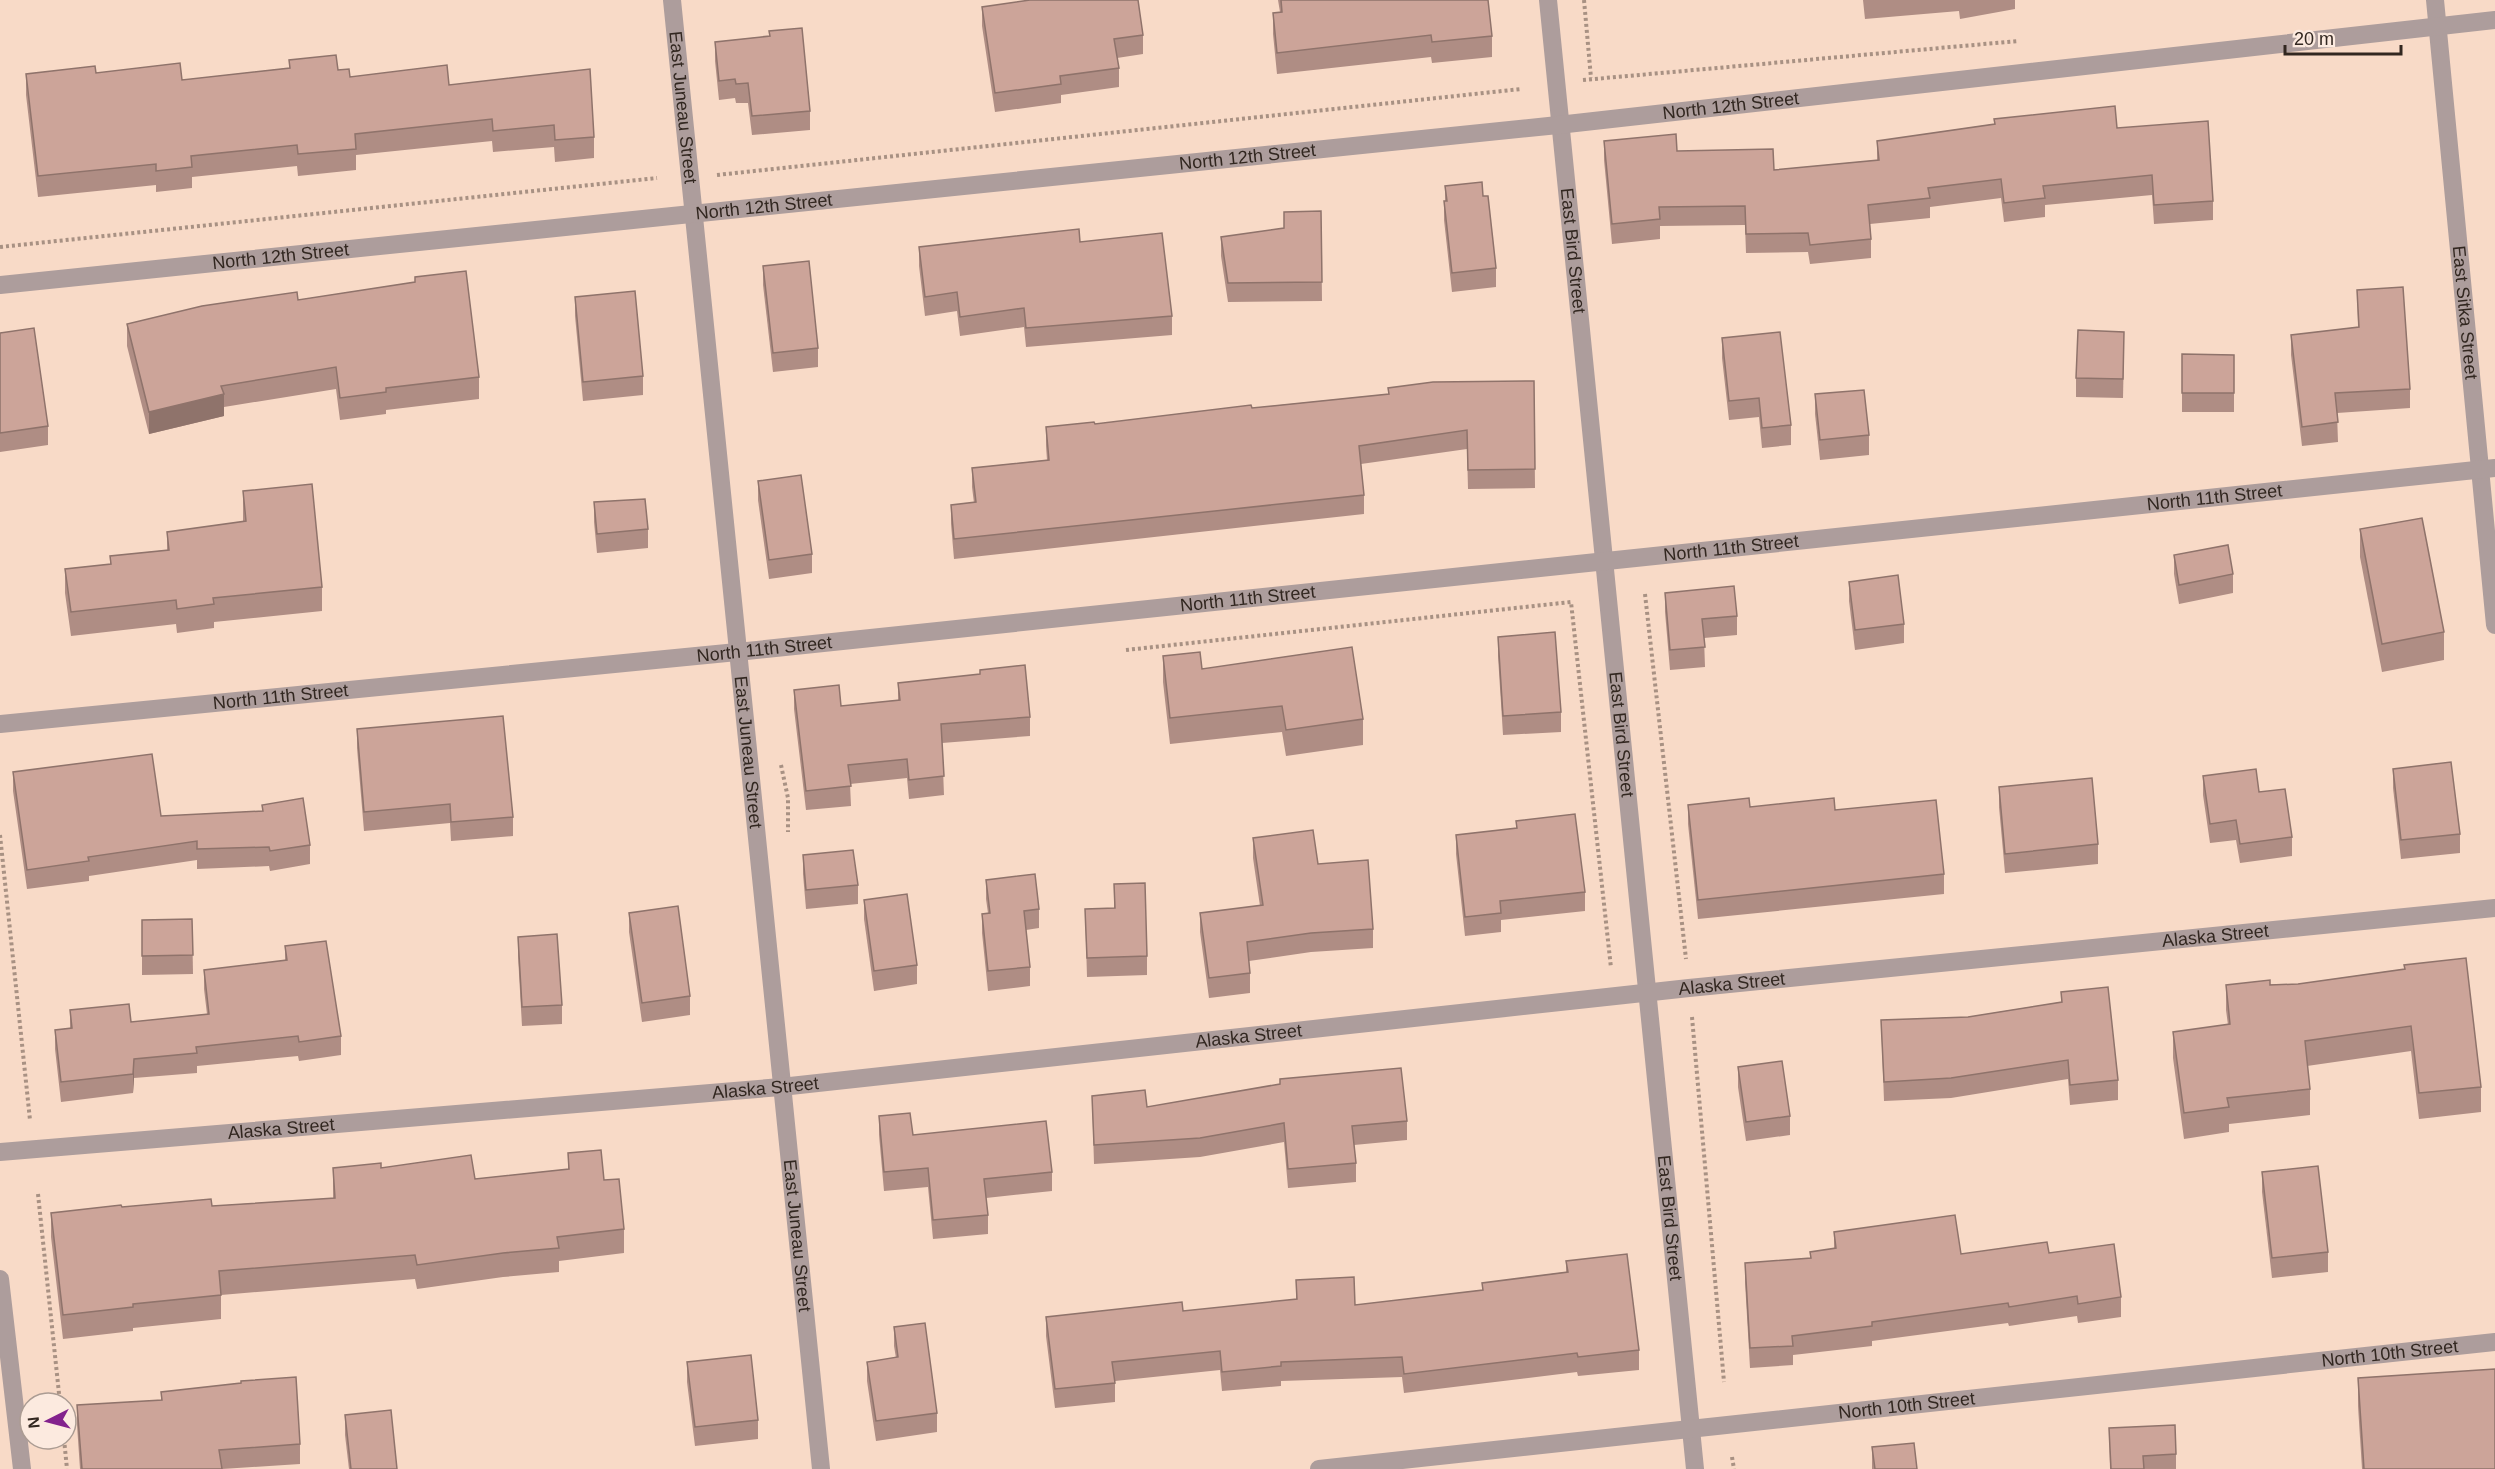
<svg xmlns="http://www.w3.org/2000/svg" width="2495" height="1469" font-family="Arial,sans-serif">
<rect width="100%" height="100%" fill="#f8dac7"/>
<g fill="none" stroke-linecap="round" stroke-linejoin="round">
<g stroke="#a89183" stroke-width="4" stroke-dasharray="3 3" stroke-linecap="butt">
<path d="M1584 0 1591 78"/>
<path d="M1583 80 2018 41"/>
<path d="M717 175 1521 89"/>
<path d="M0 247 657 178"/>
<path d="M1645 594 1686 959"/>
<path d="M1126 650 1571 602 1611 968"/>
<path d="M781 765 788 798V832"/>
<path d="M0 835 30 1120"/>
<path d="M1692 1017 1724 1382"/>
<path d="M38 1194 60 1403"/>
<path d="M64 1439 67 1469"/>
<path d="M1732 1457 1734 1469"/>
</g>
<g stroke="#ad9d9c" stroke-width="18">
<path id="s1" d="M672 0 821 1469"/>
<path id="s2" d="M1548 0 1695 1469"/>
<path id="s3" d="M2435 0 2495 625"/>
<path id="s4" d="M0 285 1558 125 2495 20"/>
<path id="s5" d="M0 724 737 652 2495 468"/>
<path id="s6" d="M0 1152 781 1087 1689 988 2495 908"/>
<path d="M0 1279 22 1469"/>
<path id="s7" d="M1319 1469 2495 1342"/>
</g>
</g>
<g fill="#af8d84">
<path d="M1278 0H1488L1492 36V57L1432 63 1431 57 1277 74 1273 34V13L1280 12Z"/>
<path d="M1863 0H2015V9L1960 19 1959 11 1865 19Z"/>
<path d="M982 7 1143 35V54L1117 58 1119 68V87L1061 95V103L995 112 982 26Z"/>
<path d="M769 31 810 111V130L752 135 748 103H736L735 98 719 100 715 61V42L769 36Z"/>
<path d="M289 60 338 70 350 77 449 85 594 137V158L555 162 554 147 493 152 492 141 356 155V170L298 176 297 166 192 177V188L156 192V185L38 197 26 95V74L96 73 182 80 289 68Z"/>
<path d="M1994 119 2117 128 2213 201V220L2154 224 2152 195 2045 205V217L2004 222 2001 198 1930 207V218L1870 224 1871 239V258L1810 264 1808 252 1746 253 1745 225 1660 226V239L1612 244 1604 160V141L1677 151 1774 170 1877 160V141L1994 124Z"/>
<path d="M1445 186 1483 196 1496 268V287L1452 292 1444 220V201H1445Z"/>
<path d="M1321 211 1322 301 1228 302 1221 256V237L1284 228Z"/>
<path d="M1080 242 1172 316V335L1026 347 1024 327 960 336 957 311 925 316 919 266V247Z"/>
<path d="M763 266 818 348V367L773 372 763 285Z"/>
<path d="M415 277 479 377V399L386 410V414L340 420 336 389 224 407V416L149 434 127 346V324L298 300 415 282Z"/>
<path d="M2357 290 2410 389V408L2337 413 2338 442 2302 446 2291 355V335L2358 327Z"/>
<path d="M575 297 643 376V395L583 401 575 316Z"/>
<path d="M0 333 48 426V445L0 452Z"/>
<path d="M1722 338 1791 425V445L1762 448 1759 417 1729 420 1722 358Z"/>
<path d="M2124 351 2123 398 2076 397V378Z"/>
<path d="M2182 354 2234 355V412H2182Z"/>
<path d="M1534 381 1535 488 1468 489 1467 449 1361 464 1364 495V514L954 559 951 524V505L974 503 972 487V468L1047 460 1046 446V427L1095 424 1388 394V388Z"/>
<path d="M1815 394 1869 435V455L1820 460 1815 414Z"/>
<path d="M758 481 812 554V573L769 579 758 500Z"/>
<path d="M243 491 322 587V611L214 622V628L177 633 176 624 71 636 65 593V569L110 564V556L167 550V532L243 522Z"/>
<path d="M594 502 648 529V548L597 553 594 522Z"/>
<path d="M2360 529 2444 632V660L2382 672 2360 557Z"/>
<path d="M2174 555 2233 574V593L2179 604 2174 574Z"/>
<path d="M1849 582 1904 624V643L1855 650 1849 601Z"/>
<path d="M1665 593 1737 616V635L1704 638 1705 667 1670 670 1665 612Z"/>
<path d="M1498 637 1561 712V732L1503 735 1498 656Z"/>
<path d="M1163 656 1363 719V745L1286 756 1282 732 1170 744 1163 682Z"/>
<path d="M898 683 1030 717V736L942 743 944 795 909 799 907 778 850 784 851 806 806 810 794 709V690L841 706 898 700Z"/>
<path d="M357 729 513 817V836L451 841 450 823 364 831 357 748Z"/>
<path d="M2393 769 2460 834V853L2401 859 2393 788Z"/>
<path d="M13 772 161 816 262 811V805L310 845V864L270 871 269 866 197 869V860L89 876V881L27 889 13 791Z"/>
<path d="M2203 776 2259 792 2292 837V856L2240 863 2236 840 2210 843 2203 795Z"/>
<path d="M1999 787 2098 844V864L2005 873 1999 807Z"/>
<path d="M1688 805 1750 807 1835 810 1944 874V894L1698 919 1688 824Z"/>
<path d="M1516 821 1585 892V911L1501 920V932L1465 936 1456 854V835L1516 828Z"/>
<path d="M1253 838 1318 864 1373 929V948L1311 952 1249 961 1250 973V993L1209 998 1200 932V913L1260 906 1253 858Z"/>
<path d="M803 855 858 885V904L806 909 803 874Z"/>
<path d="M986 880 1039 909V928L1026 930 1030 967V986L988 991 982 933V914L988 913 986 899Z"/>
<path d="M1114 884 1147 956V975L1087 977 1085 909 1114 908Z"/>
<path d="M864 900 917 965V984L874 991 864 919Z"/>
<path d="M629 913 690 996V1015L642 1022 629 932Z"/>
<path d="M192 919 193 974 142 975V920Z"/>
<path d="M518 937 562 1005V1024L522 1026 518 956Z"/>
<path d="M285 946 341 1036V1055L299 1061 298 1056 197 1066V1073L134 1078 133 1093 61 1102 55 1049V1030L70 1028V1010L131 1022 207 1014 204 989V970L285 961Z"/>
<path d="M2404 969 2481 1087V1112L2419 1119 2411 1051 2307 1066 2310 1089V1115L2229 1124V1132L2184 1139 2173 1058V1032L2228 1025 2226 1010V985L2298 984Z"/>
<path d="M2061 992 2118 1080V1100L2070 1105 2068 1079 1951 1098 1884 1101 1881 1020 1968 1017 2061 1002Z"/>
<path d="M1738 1067 1790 1116V1135L1746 1141 1738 1087Z"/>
<path d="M1280 1079 1407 1121V1140L1354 1145 1356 1163V1182L1288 1188 1284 1142 1200 1157 1094 1164 1092 1096 1147 1107 1280 1084Z"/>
<path d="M879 1116 913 1135 1052 1172V1191L986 1198 988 1215V1234L933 1239 928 1187 884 1191 879 1135Z"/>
<path d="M568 1153 604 1180 624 1229V1253L559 1261V1272L503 1277 417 1289 415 1279 221 1295V1319L133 1328V1331L63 1339 51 1237V1213L122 1207 212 1206 333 1198V1168H381L475 1179 568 1169Z"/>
<path d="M2262 1172 2328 1252V1272L2272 1278 2262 1192Z"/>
<path d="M1834 1232 1961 1254 2049 1253 2121 1297V1317L2078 1323 2077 1316 2009 1326 2008 1323 1872 1341V1346L1793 1355V1365L1750 1368 1745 1282V1263L1810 1258V1252L1834 1249Z"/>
<path d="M1566 1261 1639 1350V1370L1578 1376 1577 1372 1404 1393 1402 1377 1281 1381V1386L1222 1391 1220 1370 1115 1381V1402L1055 1408 1046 1336V1317L1183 1311 1296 1300V1280L1355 1305 1482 1290V1283L1566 1272Z"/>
<path d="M894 1327 937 1413V1432L876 1441 867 1381V1362L896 1358 894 1346Z"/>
<path d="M687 1362 758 1420V1439L695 1446 687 1382Z"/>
<path d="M2358 1378 2495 1469H2362L2358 1406Z"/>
<path d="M161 1392 300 1444V1464L222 1469H80L77 1425V1405L161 1400Z"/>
<path d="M345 1415 397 1469H349L345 1435Z"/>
<path d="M2109 1428 2176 1454V1469H2110Z"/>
<path d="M1872 1447 1917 1469H1872Z"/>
</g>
<g fill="#8f736b">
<path d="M224 394V416L149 434V412Z"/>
<path d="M134 1059V1078L133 1093V1074Z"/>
</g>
<g fill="#cca499" stroke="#8f736b" stroke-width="1.5">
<path d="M1030 0H1138L1143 35 1114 39 1119 68 1060 76 1061 84 995 93 982 7Z"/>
<path d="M1281 0H1488L1492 36 1432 42 1431 35 1277 53 1273 13 1282 12Z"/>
<path d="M802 28 810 111 752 116 748 83 736 84 735 79 719 81 715 42 770 36 769 31Z"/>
<path d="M336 55 338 70 349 69 350 77 447 65 449 85 590 69 594 137 555 140 554 125 493 131 492 119 355 134 356 149 298 154 297 145 191 156 192 167 156 171V164L38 176 26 74 95 66 96 73 180 63 182 80 290 68 289 60Z"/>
<path d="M2115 106 2117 128 2208 121 2213 201 2154 205 2152 175 2043 186 2045 198 2004 203 2001 179 1928 188 1930 198 1868 205 1871 239 1810 245 1808 233 1746 234 1745 206 1659 207 1660 219 1612 224 1604 141 1676 134 1677 151 1773 149 1774 170 1879 160 1877 141 1995 124 1994 119Z"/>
<path d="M1482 182 1483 196H1488L1496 268 1452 273 1444 201H1447L1445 186Z"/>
<path d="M1321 211 1322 282 1228 283 1221 237 1284 228V212Z"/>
<path d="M1079 229 1080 242 1162 233 1172 316 1026 328 1024 308 960 317 957 292 925 297 919 247Z"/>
<path d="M809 261 818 348 773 353 763 266Z"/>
<path d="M466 271 479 377 386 388V392L340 398 336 367 221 386 224 394 149 412 127 324 202 306 297 292 298 300 415 282V277Z"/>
<path d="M2403 287 2410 389 2335 393 2338 422 2302 427 2291 335 2359 327 2357 290Z"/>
<path d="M635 291 643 376 583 382 575 297Z"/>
<path d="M34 328 48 426 0 433V333Z"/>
<path d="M2078 330 2124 332 2123 379 2076 378Z"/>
<path d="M1780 332 1791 425 1762 428 1759 398 1729 401 1722 338Z"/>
<path d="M2182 354 2234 355V393H2182Z"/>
<path d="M1534 381 1535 469 1468 470 1467 430 1359 446 1364 495 954 539 951 505 976 502 972 468 1049 460 1046 427 1094 422 1095 424 1251 405 1252 408 1389 394 1388 388 1433 382Z"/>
<path d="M1864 390 1869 435 1820 440 1815 394Z"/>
<path d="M801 475 812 554 769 560 758 481Z"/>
<path d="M312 484 322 587 213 598 214 604 177 609 176 600 71 612 65 569 111 564 110 556 169 550 167 532 246 521 243 491Z"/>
<path d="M645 499 648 529 597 534 594 502Z"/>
<path d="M2422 518 2444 632 2382 644 2360 529Z"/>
<path d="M2228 545 2233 574 2179 585 2174 555Z"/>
<path d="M1898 575 1904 624 1855 630 1849 582Z"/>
<path d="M1734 586 1737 616 1702 619 1705 647 1670 650 1665 593Z"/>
<path d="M1555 632 1561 712 1503 716 1498 637Z"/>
<path d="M1352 647 1363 719 1286 730 1282 706 1170 718 1163 656 1200 652 1202 669Z"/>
<path d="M1025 665 1030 717 941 724 944 776 909 780 907 759 848 765 851 786 806 791 794 690 839 685 841 706 900 700 898 683 980 674V670Z"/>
<path d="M503 716 513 817 451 822 450 804 364 812 357 729Z"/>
<path d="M152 754 161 816 263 811 262 805 303 798 310 845 270 851 269 847 197 849V841L88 857 89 861 27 870 13 772Z"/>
<path d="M2451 762 2460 834 2401 840 2393 769Z"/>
<path d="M2256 769 2259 792 2285 789 2292 837 2240 844 2236 820 2210 824 2203 776Z"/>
<path d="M2092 778 2098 844 2005 854 1999 787Z"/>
<path d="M1749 798 1750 807 1834 798 1835 810 1936 800 1944 874 1698 900 1688 805Z"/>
<path d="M1575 814 1585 892 1500 901 1501 913 1465 917 1456 835 1517 828 1516 821Z"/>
<path d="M1313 830 1318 864 1368 860 1373 929 1311 933 1247 942 1250 973 1209 978 1200 913 1263 905 1253 838Z"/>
<path d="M853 850 858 885 806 890 803 855Z"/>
<path d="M1035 874 1039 909 1024 911 1030 967 988 971 982 914 990 913 986 880Z"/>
<path d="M1145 883 1147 956 1087 958 1085 909 1115 908 1114 884Z"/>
<path d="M907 894 917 965 874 971 864 900Z"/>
<path d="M678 906 690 996 642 1003 629 913Z"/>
<path d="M192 919 193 955 142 956V920Z"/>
<path d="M557 934 562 1005 522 1007 518 937Z"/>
<path d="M326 941 341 1036 299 1042 298 1036 196 1047 197 1053 134 1059 133 1074 61 1082 55 1030 72 1028 70 1010 129 1004 131 1022 209 1014 204 970 287 960 285 946Z"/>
<path d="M2466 958 2481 1087 2419 1093 2411 1026 2305 1041 2310 1089 2227 1098 2229 1107 2184 1113 2173 1032 2230 1024 2226 985 2270 980V985L2298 984 2405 969 2404 965Z"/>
<path d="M2108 987 2118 1080 2070 1085 2068 1060 1951 1078 1884 1082 1881 1020 1968 1017 2062 1002 2061 992Z"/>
<path d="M1782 1061 1790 1116 1746 1122 1738 1067Z"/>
<path d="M1401 1068 1407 1121 1352 1126 1356 1163 1288 1169 1284 1123 1200 1138 1094 1145 1092 1096 1145 1090 1147 1107 1280 1084V1079Z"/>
<path d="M910 1113 913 1135 1046 1121 1052 1172 984 1179 988 1215 933 1220 928 1168 884 1172 879 1116Z"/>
<path d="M601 1150 604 1180 619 1179 624 1229 557 1237 559 1248 503 1253 417 1265 415 1255 219 1271 221 1295 133 1304V1307L63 1315 51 1213 121 1205 122 1207 211 1199 212 1206 335 1198 333 1168 381 1163V1168L471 1155 475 1179 569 1169 568 1153Z"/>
<path d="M2318 1166 2328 1252 2272 1258 2262 1172Z"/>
<path d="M1955 1215 1961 1254 2047 1242 2049 1253 2114 1244 2121 1297 2078 1304 2077 1296 2009 1307 2008 1303 1872 1322V1326L1792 1336 1793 1346 1750 1348 1745 1263 1811 1258 1810 1252 1836 1248 1834 1232Z"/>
<path d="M1627 1254 1639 1350 1578 1357 1577 1353 1404 1374 1402 1357 1281 1362V1366L1222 1372 1220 1351 1112 1362 1115 1383 1055 1389 1046 1317 1182 1302 1183 1311 1297 1299 1296 1280 1354 1277 1355 1305 1483 1290 1482 1283 1568 1272 1566 1261Z"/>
<path d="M925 1323 937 1413 876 1421 867 1362 898 1357 894 1327Z"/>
<path d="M751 1355 758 1420 695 1427 687 1362Z"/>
<path d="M2495 1369V1469H2364L2358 1378Z"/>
<path d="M296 1377 300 1444 219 1450 222 1469H82L77 1405 162 1400 161 1392 241 1383V1381Z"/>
<path d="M391 1410 397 1469H351L345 1415Z"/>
<path d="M2175 1425 2176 1454 2143 1456 2144 1469H2111L2109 1428Z"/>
<path d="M1914 1443 1917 1469H1875L1872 1447Z"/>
</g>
<g text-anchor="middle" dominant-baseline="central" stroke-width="6" stroke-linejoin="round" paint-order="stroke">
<g font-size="18" fill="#322720" stroke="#fceadf">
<text stroke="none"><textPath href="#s4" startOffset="1740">North 12th Street</textPath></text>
<text stroke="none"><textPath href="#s1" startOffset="108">East Juneau Street</textPath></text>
<text stroke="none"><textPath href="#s4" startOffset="1254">North 12th Street</textPath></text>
<text stroke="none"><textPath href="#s4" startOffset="768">North 12th Street</textPath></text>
<text stroke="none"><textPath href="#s2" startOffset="252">East Bird Street</textPath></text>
<text stroke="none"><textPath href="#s4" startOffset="282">North 12th Street</textPath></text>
<text stroke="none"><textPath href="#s3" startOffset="314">East Sitka Street</textPath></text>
<text stroke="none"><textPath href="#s5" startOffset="2226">North 11th Street</textPath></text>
<text stroke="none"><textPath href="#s5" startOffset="1740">North 11th Street</textPath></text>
<text stroke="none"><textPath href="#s5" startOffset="1254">North 11th Street</textPath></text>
<text stroke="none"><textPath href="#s5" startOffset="768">North 11th Street</textPath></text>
<text stroke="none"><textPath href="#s5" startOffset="282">North 11th Street</textPath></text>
<text stroke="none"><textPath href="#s2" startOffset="738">East Bird Street</textPath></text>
<text stroke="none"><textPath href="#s1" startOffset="756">East Juneau Street</textPath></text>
<text stroke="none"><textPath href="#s6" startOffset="2226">Alaska Street</textPath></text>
<text stroke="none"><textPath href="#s6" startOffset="1740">Alaska Street</textPath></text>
<text stroke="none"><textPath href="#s6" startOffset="1254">Alaska Street</textPath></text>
<text stroke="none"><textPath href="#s6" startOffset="768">Alaska Street</textPath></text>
<text stroke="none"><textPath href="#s6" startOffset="282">Alaska Street</textPath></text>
<text stroke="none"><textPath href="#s2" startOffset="1224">East Bird Street</textPath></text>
<text stroke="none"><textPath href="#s1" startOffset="1242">East Juneau Street</textPath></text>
<text stroke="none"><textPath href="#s7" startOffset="1077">North 10th Street</textPath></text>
<text stroke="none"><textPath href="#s7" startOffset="591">North 10th Street</textPath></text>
</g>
</g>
<g transform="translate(48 1421) rotate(264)"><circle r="28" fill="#fceadf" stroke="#ab9c93" stroke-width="1.5"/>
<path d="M0-4.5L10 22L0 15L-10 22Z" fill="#83228d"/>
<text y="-9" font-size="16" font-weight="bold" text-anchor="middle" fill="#322720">N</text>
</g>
<path d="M2285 45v9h116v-9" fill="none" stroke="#322720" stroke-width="3"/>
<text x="2294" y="45" font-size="18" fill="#322720" stroke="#fceadf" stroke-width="4.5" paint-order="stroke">20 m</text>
</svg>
